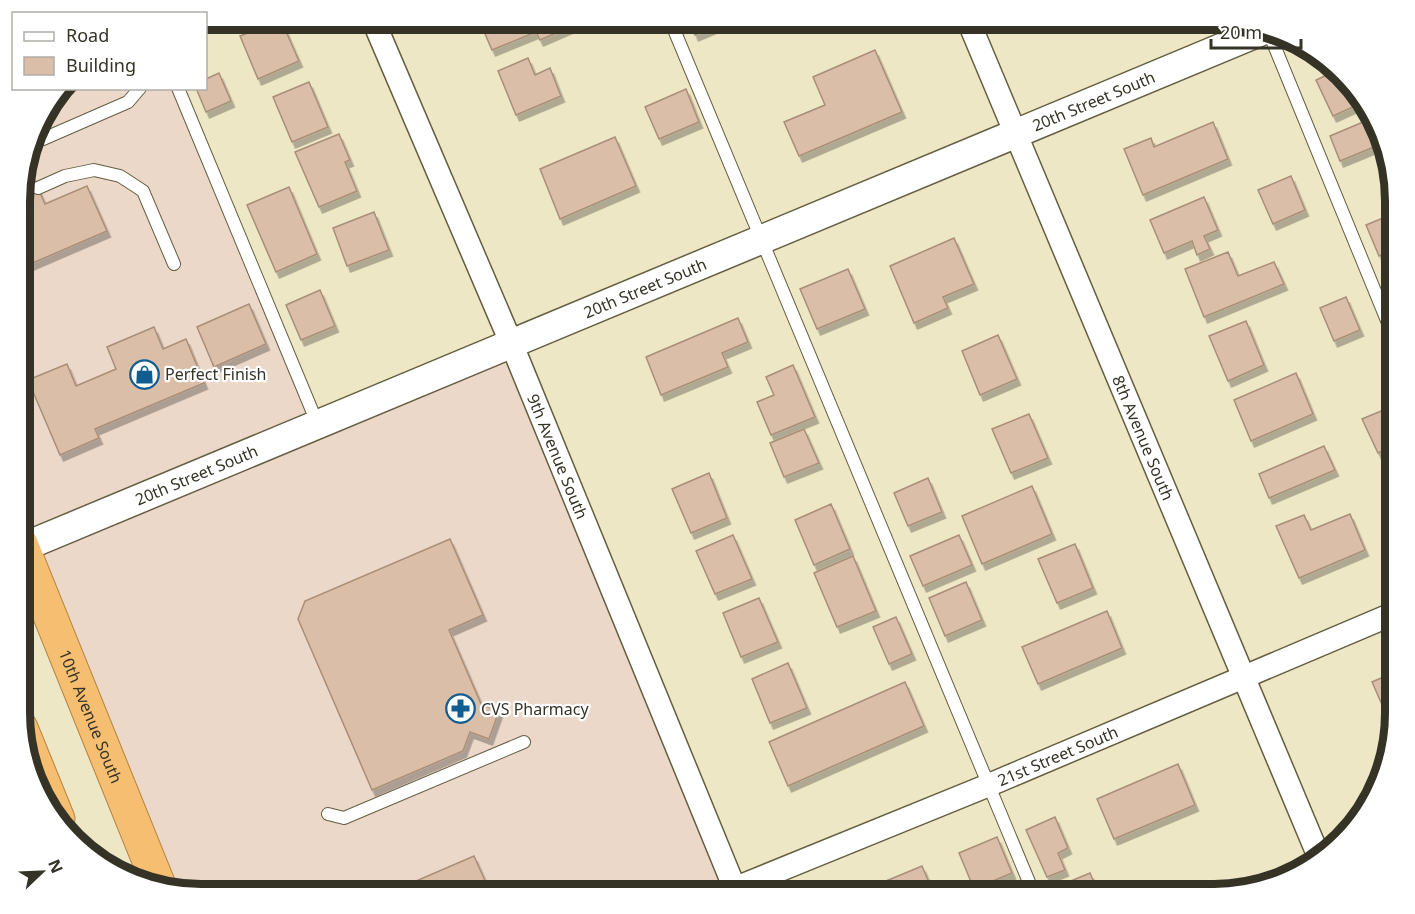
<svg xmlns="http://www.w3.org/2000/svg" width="1415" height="914" font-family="'Noto Sans',sans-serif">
<defs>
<filter id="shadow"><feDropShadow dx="3.5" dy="6" stdDeviation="0" flood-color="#0004"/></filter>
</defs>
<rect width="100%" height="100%" fill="#ede7c5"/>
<path fill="#ecd8c9" d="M63 89H178L318 424 512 345 737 894H200L160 888 21 544V177L38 120Z"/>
<g fill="#dabea7" stroke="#a98e78" stroke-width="1.5" filter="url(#shadow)">
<path d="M281 20 299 61 258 79 240 36Z"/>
<path d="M479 20H584V21L540 40 536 32 492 50Z"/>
<path d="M689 20H713L716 26 695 35Z"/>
<path d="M875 50 902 112 799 156 784 122 825 105 813 77Z"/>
<path d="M528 58 535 75 550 68 561 96 516 115 498 71Z"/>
<path d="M1335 71 1364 102 1333 116 1316 80Z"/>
<path d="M219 73 231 101 206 112 196 88H206V79Z"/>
<path d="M309 82 328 127 292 142 273 97Z"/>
<path d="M686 89 699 122 659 139 645 107Z"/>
<path d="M1213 122 1228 159 1143 195 1124 149 1151 138 1154 147Z"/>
<path d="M1363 122 1374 147 1340 161 1330 136Z"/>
<path d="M339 134 350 160 345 162 357 191 319 207 295 152Z"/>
<path d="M615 137 636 186 560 219 540 169Z"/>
<path d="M32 175 45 204 87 186 107 231 21 268V179Z"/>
<path d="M1291 176 1305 210 1273 224 1258 190Z"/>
<path d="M289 187 317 254 276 272 247 205Z"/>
<path d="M1204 197 1218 230 1204 236 1210 249 1197 255 1192 241 1164 253 1150 220Z"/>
<path d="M374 212 389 250 347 266 333 228Z"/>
<path d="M1395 213V250L1379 256 1366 225Z"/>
<path d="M954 238 974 284 943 297 948 308 914 323 890 266Z"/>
<path d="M1228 252 1238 276 1274 262 1284 284 1204 317 1185 269Z"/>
<path d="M1395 254V280L1386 258Z"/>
<path d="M848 269 865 309 817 329 800 289Z"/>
<path d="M320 290 335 326 301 340 286 305Z"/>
<path d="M1346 297 1360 330 1334 341 1320 308Z"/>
<path d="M249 304 266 344 214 367 197 327Z"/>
<path d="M738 318 748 342 722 353 728 367 661 395 646 357Z"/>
<path d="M1246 321 1264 365 1228 381 1209 336Z"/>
<path d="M154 327 163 349 186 339 204 383 95 429 99 438 60 455 28 380 67 364 76 386 116 369 107 347Z"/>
<path d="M998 335 1017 379 980 395 962 351Z"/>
<path d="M793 365 815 417 771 435 757 402 774 395 766 377Z"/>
<path d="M1296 373 1313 414 1251 441 1234 400Z"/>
<path d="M1386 409 1395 430V445L1378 453 1362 419Z"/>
<path d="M1029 414 1048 458 1011 473 992 429Z"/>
<path d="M804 429 819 463 784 477 770 443Z"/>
<path d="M1324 446 1335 470 1269 498 1259 474Z"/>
<path d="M709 473 727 518 691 533 672 489Z"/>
<path d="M928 478 942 512 908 526 894 493Z"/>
<path d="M1032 486 1052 534 982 564 962 516Z"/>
<path d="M831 504 850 549 814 565 795 520Z"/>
<path d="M1350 514 1365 550 1299 578 1276 526 1304 515 1311 530Z"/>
<path d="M733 535 752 579 715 594 696 551Z"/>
<path d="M959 535 972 565 923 586 910 556Z"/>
<path d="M450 539 483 615 449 630 481 704 499 711 489 739 470 732 463 751 372 790 298 619 305 601Z"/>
<path d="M1075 544 1093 588 1057 603 1038 559Z"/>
<path d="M853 556 876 611 837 627 814 573Z"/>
<path d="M966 582 982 620 945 636 929 598Z"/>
<path d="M759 598 778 642 741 657 723 613Z"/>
<path d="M1107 611 1122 648 1038 684 1022 647Z"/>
<path d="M896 617 912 654 889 664 873 627Z"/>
<path d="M788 663 807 708 770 723 752 679Z"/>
<path d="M1395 672V724L1391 725 1372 682Z"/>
<path d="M905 682 924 726 788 786 769 742Z"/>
<path d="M1178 764 1195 805 1114 839 1097 799Z"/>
<path d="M1055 817 1068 848 1058 853 1065 870 1047 877 1026 830Z"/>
<path d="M997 837 1012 873 974 889 959 853Z"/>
<path d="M474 856 491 894H386Z"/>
<path d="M922 866 934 894H878L874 886Z"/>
<path d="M1090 873 1099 894H1056L1054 888Z"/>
</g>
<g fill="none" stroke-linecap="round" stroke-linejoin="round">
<defs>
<g id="service">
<path d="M670 20 1034 894"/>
<path d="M1267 28 1395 340"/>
<path d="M178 88 318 425"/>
<path d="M43 139 128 102 140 88"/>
<path d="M38 188 65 176 94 170 120 176 143 191 174 264"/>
<path d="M328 814 344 818 524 742"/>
</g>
<g id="minor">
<path id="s1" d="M373 20 512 345 737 894"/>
<path id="s2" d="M968 20 1319 857"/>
<path id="s3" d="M721 894 989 785 1395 613"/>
</g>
<g id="tertiary">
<path id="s4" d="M21 548 1269 28"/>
</g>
<g id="trunk">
<path id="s5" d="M21 544 160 888"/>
<path d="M21 728 58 819"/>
</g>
</defs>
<use href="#service" stroke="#645e41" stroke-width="14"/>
<use href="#minor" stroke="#645e41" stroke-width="25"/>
<use href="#tertiary" stroke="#645e41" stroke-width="31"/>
<use href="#trunk" stroke="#b1823f" stroke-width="35"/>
<use href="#service" stroke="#fff" stroke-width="12"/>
<use href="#minor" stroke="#fff" stroke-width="22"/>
<use href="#tertiary" stroke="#fff" stroke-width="28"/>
<use href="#trunk" stroke="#f6be70" stroke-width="33"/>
</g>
<defs>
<symbol id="shop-ring" viewBox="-11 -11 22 22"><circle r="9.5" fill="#fff" stroke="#125d90" stroke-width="1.5"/><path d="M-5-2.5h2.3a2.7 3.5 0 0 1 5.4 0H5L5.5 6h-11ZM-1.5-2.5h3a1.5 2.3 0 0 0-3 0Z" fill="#125d90"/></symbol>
<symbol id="pharmacy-ring" viewBox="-11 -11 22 22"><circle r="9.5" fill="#fff" stroke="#125d90" stroke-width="1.5"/><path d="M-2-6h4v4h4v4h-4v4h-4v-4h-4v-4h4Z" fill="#125d90"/></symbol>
</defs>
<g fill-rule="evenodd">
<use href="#shop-ring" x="128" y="358" width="33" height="33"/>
<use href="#pharmacy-ring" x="444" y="692" width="33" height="33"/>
</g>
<g text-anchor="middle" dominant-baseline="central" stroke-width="4.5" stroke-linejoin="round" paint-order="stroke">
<g font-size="16" fill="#353326" stroke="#fff">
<text stroke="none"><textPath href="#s4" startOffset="1162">20th Street South</textPath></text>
<text stroke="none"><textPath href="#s4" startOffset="676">20th Street South</textPath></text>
<text stroke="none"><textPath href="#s2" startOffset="453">8th Avenue South</textPath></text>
<text stroke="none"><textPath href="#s1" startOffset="474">9th Avenue South</textPath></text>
<text stroke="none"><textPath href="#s4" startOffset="190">20th Street South</textPath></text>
<text stroke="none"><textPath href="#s5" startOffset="186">10th Avenue South</textPath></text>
<text stroke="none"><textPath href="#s3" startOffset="364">21st Street South</textPath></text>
</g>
<g font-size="16" fill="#353326" stroke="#fff" text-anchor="start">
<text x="165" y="374">Perfect Finish</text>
<text x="481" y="709">CVS Pharmacy</text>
</g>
</g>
<path d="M0 0H1415V914H0ZM201 30H1214A171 171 0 0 1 1385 201V713A171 171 0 0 1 1214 884H201A171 171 0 0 1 30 713V201A171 171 0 0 1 201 30Z" fill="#fff" fill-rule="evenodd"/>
<path fill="none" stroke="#353326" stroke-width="8" d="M201 30H1214A171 171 0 0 1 1385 201V713A171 171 0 0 1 1214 884H201A171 171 0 0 1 30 713V201A171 171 0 0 1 201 30Z"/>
<rect x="12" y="12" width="195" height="78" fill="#ffffff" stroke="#aeada8" stroke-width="1.5"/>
<rect x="24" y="32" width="30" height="9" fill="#ffffff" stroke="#aeada8" stroke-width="1.5"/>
<text x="66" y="42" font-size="18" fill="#353326">Road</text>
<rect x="24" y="57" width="30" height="18" fill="#dabea7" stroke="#aeada8" stroke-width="1.5"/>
<text x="66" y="72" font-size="18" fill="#353326">Building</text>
<g transform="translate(42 872) rotate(67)" stroke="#ffffff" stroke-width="4.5" paint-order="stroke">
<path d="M0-4.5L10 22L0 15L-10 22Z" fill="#353326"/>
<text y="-9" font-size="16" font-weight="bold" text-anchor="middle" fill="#353326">N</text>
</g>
<path d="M1211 39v9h90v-9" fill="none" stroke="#353326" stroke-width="3"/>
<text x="1220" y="39" font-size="18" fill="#353326" stroke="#ffffff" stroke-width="4.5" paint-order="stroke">20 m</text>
</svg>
